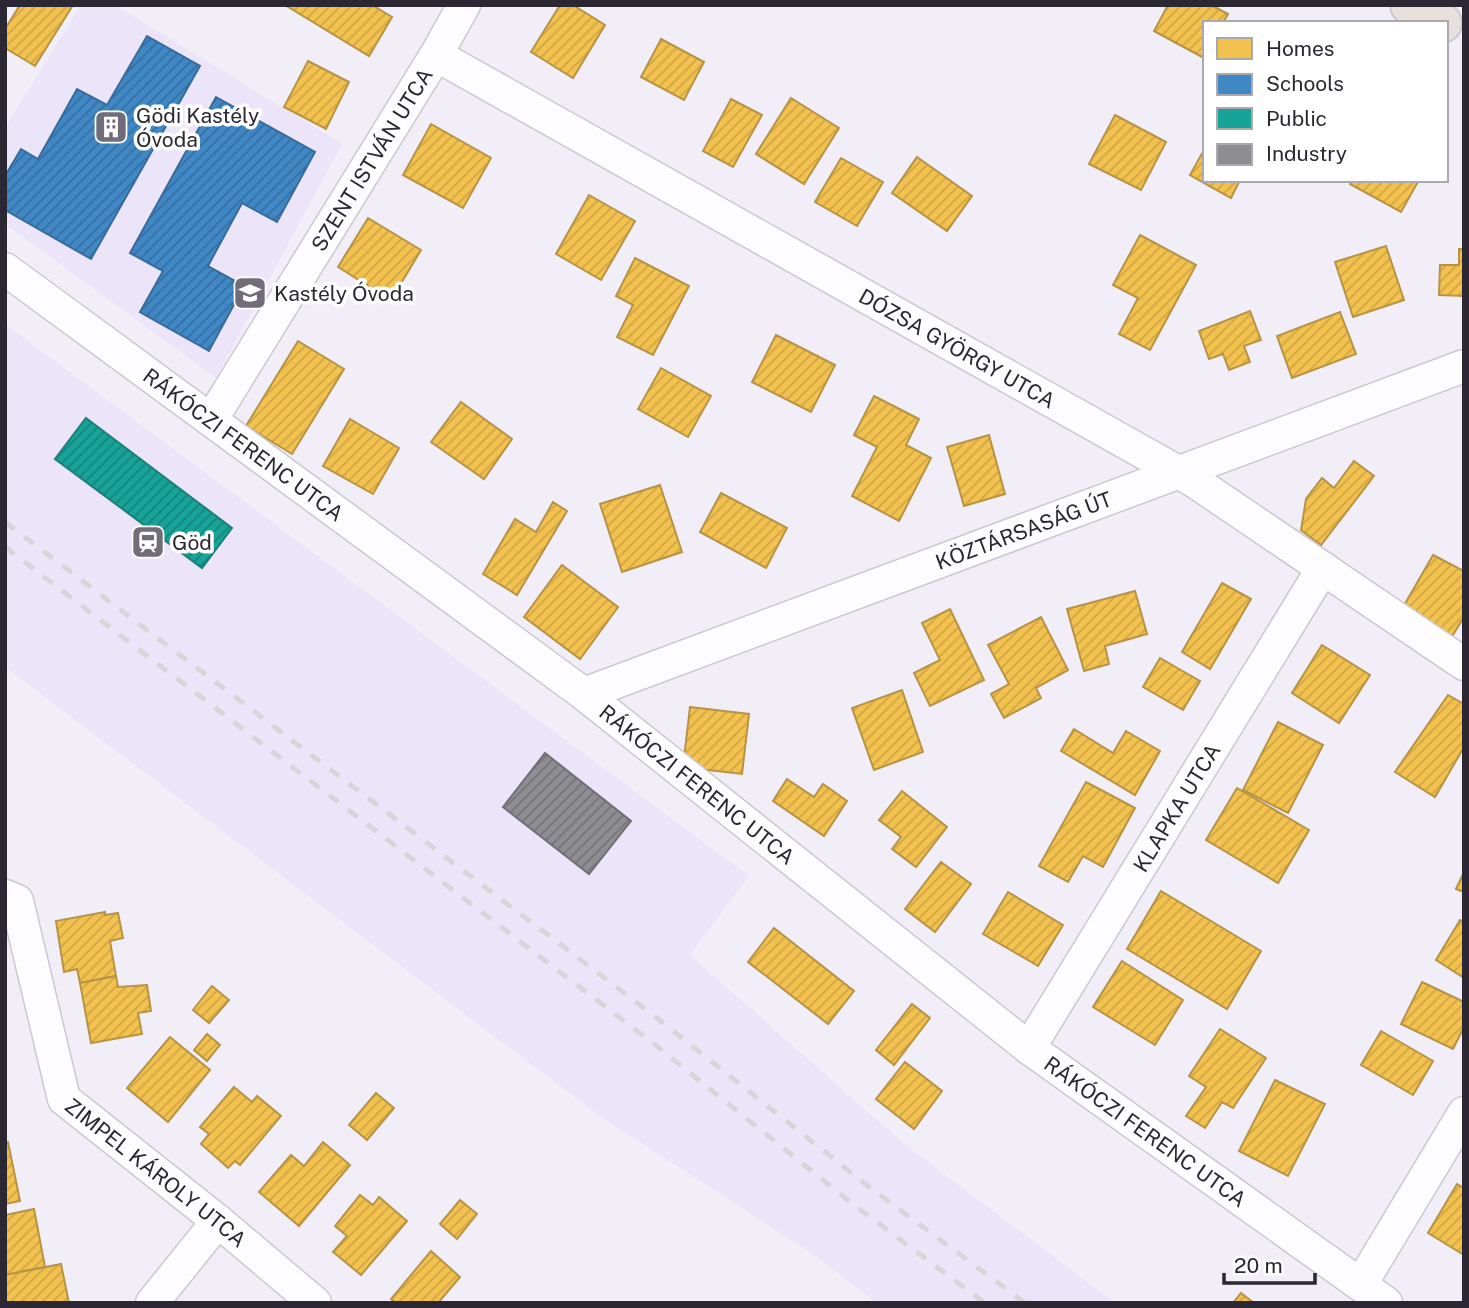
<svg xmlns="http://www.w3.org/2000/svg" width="1469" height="1308" font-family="'Public Sans',sans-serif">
<defs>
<pattern id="homes-hatch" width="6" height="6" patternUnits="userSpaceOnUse" patternTransform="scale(1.75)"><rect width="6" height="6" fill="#f2c14e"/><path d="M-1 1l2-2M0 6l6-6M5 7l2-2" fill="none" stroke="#d0a645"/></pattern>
<pattern id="schools-hatch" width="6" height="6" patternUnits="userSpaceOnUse" patternTransform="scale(1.75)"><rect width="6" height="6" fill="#3f88c5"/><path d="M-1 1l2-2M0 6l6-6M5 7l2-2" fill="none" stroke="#356fa1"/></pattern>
<pattern id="public-hatch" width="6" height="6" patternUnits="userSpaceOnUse" patternTransform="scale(1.75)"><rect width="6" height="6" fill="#17a398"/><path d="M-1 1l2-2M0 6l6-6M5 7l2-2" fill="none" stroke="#15857d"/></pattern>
<pattern id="industry-hatch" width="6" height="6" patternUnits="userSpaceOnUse" patternTransform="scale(1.75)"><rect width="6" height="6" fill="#8d8d92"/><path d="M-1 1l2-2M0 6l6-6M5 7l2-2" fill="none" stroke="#737378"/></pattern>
</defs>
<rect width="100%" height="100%" fill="#f1eef8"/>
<g fill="#ece5f9">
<path d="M81 5H115L342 144 216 378 5 224V128Z"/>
<path d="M5 324 749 876 690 955 902 1142 1115 1303H877L814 1255 597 1114 5 667Z"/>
</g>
<g fill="url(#homes-hatch)" stroke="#b79346" stroke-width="2">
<path d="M20 5H73L35 66 5 48V29Z"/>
<path d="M285 5H372L392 17 369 56Z"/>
<path d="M560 5H573L605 25 573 78 531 52Z"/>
<path d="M1168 5H1211L1228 14 1223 23H1205L1204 58 1154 31Z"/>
<path d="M661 39 704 62 684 100 641 77Z"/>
<path d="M308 61 349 82 326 129 284 107Z"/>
<path d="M791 98 839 128 804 184 756 154Z"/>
<path d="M731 99 762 115 733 167 703 151Z"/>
<path d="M1115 115 1166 142 1141 190 1089 164Z"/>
<path d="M431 124 491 158 463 208 403 175Z"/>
<path d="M1205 148V180H1240L1231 198 1190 175Z"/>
<path d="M917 157 972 196 947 231 892 193Z"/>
<path d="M841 158 883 182 857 226 815 202Z"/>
<path d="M1352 180H1419L1401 212 1350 184Z"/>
<path d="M589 195 635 221 601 280 556 254Z"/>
<path d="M368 218 421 250 391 300 338 267Z"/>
<path d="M1140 235 1196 265 1150 350 1119 334 1138 298 1113 285Z"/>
<path d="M1386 246 1404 300 1353 317 1335 262Z"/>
<path d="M1459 249H1464V296L1439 295 1440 265H1459Z"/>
<path d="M635 258 689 286 653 355 617 337 633 305 616 296Z"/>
<path d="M1250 311 1261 340 1244 346 1250 362 1229 370 1223 354 1209 359 1199 331Z"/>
<path d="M1340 312 1356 354 1292 378 1277 336Z"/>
<path d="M776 335 835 365 811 412 752 382Z"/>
<path d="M298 341 344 369 292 454 246 426Z"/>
<path d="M661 368 711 396 688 437 638 409Z"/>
<path d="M874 396 919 419 906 445 931 458 899 521 852 496 877 447 854 435Z"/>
<path d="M461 402 512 439 484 479 431 442Z"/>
<path d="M350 419 399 448 373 494 323 466Z"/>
<path d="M989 435 1005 494 964 506 947 447Z"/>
<path d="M1354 461 1374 476 1321 545 1301 530 1306 499 1322 478 1334 488Z"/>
<path d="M660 485 682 552 622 572 600 504Z"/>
<path d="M721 493 787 528 766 568 700 532Z"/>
<path d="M553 502 567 511 517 595 483 574 515 519 536 532Z"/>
<path d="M1433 555 1464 571V617L1451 638 1402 609Z"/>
<path d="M562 565 618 607 580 659 524 617Z"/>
<path d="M1222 583 1251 599 1210 669 1182 652Z"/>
<path d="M1135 591 1147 634 1105 646 1109 664 1084 671 1067 609Z"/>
<path d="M950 609 984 680 930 706 914 673 940 660 922 623Z"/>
<path d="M1041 617 1068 670 1036 688 1041 698 1004 718 991 694 1009 684 988 645Z"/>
<path d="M1322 645 1370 675 1339 723 1292 693Z"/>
<path d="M1160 658 1200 681 1183 710 1143 687Z"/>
<path d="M902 690 923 752 874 770 852 708Z"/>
<path d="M1448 695 1464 704V747L1435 797 1395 772Z"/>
<path d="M690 707 749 714 742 774 683 767Z"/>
<path d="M1278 722 1323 745 1288 813 1243 790Z"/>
<path d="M1074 729 1113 753 1126 731 1160 751 1135 795 1061 751Z"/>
<path d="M787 779 814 797 823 784 847 801 824 836 773 801Z"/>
<path d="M1086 782 1135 808 1103 867 1083 856 1068 882 1039 866Z"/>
<path d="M1237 788 1309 830 1278 883 1206 840Z"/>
<path d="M902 791 947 827 916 867 892 849 901 837 879 820Z"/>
<path d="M941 862 971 884 935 932 905 909Z"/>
<path d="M1464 872V892L1456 889Z"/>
<path d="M1161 891 1261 951 1227 1009 1127 949Z"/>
<path d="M1008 892 1063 925 1038 966 983 934Z"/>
<path d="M105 912V915L118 913 123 938 110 941 116 976 80 983 77 969 64 972 56 921Z"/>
<path d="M1460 920 1464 922V978L1436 960Z"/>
<path d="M774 928 854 991 828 1024 748 962Z"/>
<path d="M1122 961 1183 1000 1155 1045 1093 1007Z"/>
<path d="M116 976 118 987 147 985 151 1011 138 1013 142 1034 91 1043 80 983Z"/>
<path d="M1422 982 1464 1002V1027L1453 1049 1401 1024Z"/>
<path d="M212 986 229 1000 209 1023 193 1010Z"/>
<path d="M912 1004 930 1018 894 1065 876 1050Z"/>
<path d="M1220 1029 1266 1058 1233 1108 1222 1102 1205 1128 1186 1116 1206 1087 1189 1076Z"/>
<path d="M1381 1031 1433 1061 1413 1095 1361 1065Z"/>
<path d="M207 1034 220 1045 207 1061 194 1050Z"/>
<path d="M170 1037 210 1070 168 1122 127 1088Z"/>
<path d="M905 1062 942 1091 914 1129 876 1099Z"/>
<path d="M1275 1080 1325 1104 1288 1176 1239 1151Z"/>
<path d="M234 1087 252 1102 257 1096 281 1116 240 1165 235 1161 228 1168 201 1144 209 1134 200 1127Z"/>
<path d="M376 1093 394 1108 367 1140 349 1125Z"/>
<path d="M8 1142 20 1201 5 1204V1143Z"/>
<path d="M323 1142 350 1165 299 1226 259 1192 291 1155 304 1166Z"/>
<path d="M1457 1184 1464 1188V1255L1428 1233Z"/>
<path d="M360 1195 373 1205 379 1197 407 1221 361 1275 333 1252 347 1236 335 1226Z"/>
<path d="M460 1200 477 1214 457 1239 440 1224Z"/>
<path d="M34 1209 45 1267 5 1275V1215Z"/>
<path d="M431 1251 460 1277 438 1303H396L391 1299Z"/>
<path d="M61 1264 69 1303H5V1275Z"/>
<path d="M1241 1293 1254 1303H1233Z"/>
</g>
<g fill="url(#schools-hatch)" stroke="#396b99" stroke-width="2">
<path d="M147 36 200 66 91 259 5 210V176L21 149 38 159 77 89 107 105Z"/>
<path d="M216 97 315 152 277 222 242 203 208 266 244 286 209 351 140 312 163 271 130 253Z"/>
</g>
<path fill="url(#public-hatch)" stroke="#1d7e7a" stroke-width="2" d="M86 418 232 528 202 568 55 459Z"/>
<path fill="url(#industry-hatch)" stroke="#706f76" stroke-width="2" d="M545 753 631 821 589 874 503 807Z"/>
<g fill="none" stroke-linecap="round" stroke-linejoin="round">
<defs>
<g id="street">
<path id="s1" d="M436 55 1194 481 1464 664"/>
<path id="s2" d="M5 269 584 694 1029 1048 1386 1303"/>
<path id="s3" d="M211 420 436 55 464 5"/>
<path id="s4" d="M584 694 1464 366"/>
<path id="s5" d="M5 896 17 901 64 1099 218 1221 315 1303"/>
<path id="s6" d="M1029 1048 1323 568"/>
<path d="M1361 1284 1464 1113"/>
<path d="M152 1303 218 1221"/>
</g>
<path id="primary" d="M1410 5 1442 23"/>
</defs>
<use href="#street" stroke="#ccc8d2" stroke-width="35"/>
<use href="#primary" stroke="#ccc9d0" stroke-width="42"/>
<use href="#street" stroke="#fdfcfe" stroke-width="32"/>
<use href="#primary" stroke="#e7e0dc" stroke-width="38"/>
<g stroke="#d7d5d9" stroke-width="5" stroke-dasharray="12 12" stroke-linecap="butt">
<path d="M5 522 648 1011 868 1186 1025 1303"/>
<path d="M5 547 654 1044 854 1205 985 1303"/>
</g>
</g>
<defs>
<symbol id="building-square" viewBox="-11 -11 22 22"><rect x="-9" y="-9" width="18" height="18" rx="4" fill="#716d78" stroke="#fff"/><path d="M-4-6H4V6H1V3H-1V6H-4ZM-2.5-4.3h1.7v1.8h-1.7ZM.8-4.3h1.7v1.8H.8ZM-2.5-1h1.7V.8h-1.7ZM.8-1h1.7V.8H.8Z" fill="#fff"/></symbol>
<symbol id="school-square" viewBox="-11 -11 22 22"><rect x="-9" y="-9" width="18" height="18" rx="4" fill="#716d78" stroke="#fff"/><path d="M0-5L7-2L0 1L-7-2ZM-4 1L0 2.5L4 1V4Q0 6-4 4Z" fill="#fff"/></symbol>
<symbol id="station-square" viewBox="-11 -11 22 22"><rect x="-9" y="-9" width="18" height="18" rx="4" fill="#716d78" stroke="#fff"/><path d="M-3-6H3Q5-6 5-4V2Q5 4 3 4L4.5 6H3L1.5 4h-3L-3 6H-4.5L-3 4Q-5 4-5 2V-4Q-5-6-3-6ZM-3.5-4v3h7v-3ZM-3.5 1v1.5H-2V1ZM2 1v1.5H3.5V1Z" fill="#fff"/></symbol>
</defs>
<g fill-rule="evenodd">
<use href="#building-square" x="92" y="108" width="38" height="38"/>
<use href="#school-square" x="231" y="274" width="38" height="38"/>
<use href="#station-square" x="129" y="523" width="38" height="38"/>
</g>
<g text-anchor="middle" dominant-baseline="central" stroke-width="7" stroke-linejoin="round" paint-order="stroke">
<g font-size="21" fill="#2c2833" stroke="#fff" text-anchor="start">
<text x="136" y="115">Gödi Kastély<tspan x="136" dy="24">Óvoda</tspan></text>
<text x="274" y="293">Kastély Óvoda</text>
<text x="172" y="542">Göd</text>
</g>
<g font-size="21" fill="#2c2833" stroke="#fff">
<text stroke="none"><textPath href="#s3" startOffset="306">SZENT ISTVÁN UTCA</textPath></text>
<text stroke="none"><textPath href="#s1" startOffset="598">DÓZSA GYÖRGY UTCA</textPath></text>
<text stroke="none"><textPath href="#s2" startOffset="296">RÁKÓCZI FERENC UTCA</textPath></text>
<text stroke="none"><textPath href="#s4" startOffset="469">KÖZTÁRSASÁG ÚT</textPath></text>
<text stroke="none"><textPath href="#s2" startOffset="863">RÁKÓCZI FERENC UTCA</textPath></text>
<text stroke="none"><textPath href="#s6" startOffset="282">KLAPKA UTCA</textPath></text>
<text stroke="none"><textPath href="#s2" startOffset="1430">RÁKÓCZI FERENC UTCA</textPath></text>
<text stroke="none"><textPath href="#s5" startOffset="334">ZIMPEL KÁROLY UTCA</textPath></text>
</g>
</g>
<rect width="1469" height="1308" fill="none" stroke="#2c2833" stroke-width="14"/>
<rect x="1203" y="21" width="245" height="161" fill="#ffffff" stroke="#aba9ad" stroke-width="2"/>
<rect x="1217" y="38" width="35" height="21" fill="#f2c14e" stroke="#aba9ad" stroke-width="2"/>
<text x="1266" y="56" font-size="21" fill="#2c2833">Homes</text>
<rect x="1217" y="74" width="35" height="21" fill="#3f88c5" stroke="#aba9ad" stroke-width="2"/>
<text x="1266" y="91" font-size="21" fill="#2c2833">Schools</text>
<rect x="1217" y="108" width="35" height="21" fill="#17a398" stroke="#aba9ad" stroke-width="2"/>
<text x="1266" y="126" font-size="21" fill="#2c2833">Public</text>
<rect x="1217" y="144" width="35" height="21" fill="#8d8d92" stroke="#aba9ad" stroke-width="2"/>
<text x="1266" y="161" font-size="21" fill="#2c2833">Industry</text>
<path d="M1224 1273v10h91v-10" fill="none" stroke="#2c2833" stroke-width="3.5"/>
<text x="1234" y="1273" font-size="21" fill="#2c2833" stroke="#ffffff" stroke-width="5" paint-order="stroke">20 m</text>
</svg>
